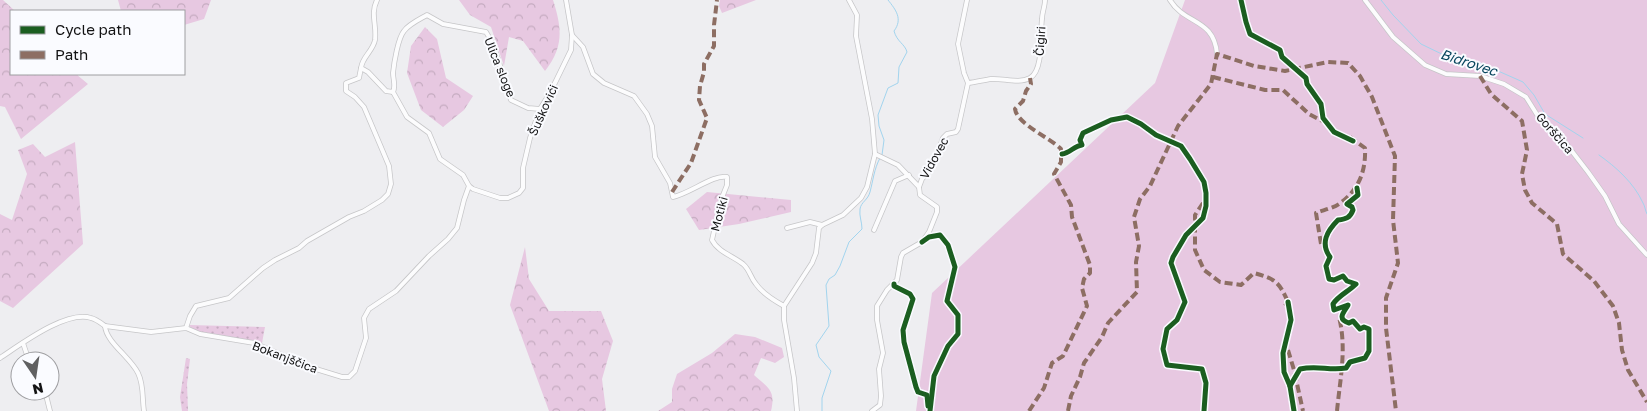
<svg xmlns="http://www.w3.org/2000/svg" width="1647" height="411" font-family="'Golos Text',sans-serif">
<defs>
<pattern id="grass-dots" width="8" height="8" patternUnits="userSpaceOnUse" patternTransform="scale(1.25)"><rect width="8" height="8" fill="#e7c8e1"/><path d="M2 2h.1M6 6h.1" fill="none" stroke="#c5abc0" stroke-width="1.8" stroke-linecap="round"/></pattern>
<pattern id="forest-crowns" width="20" height="18" patternUnits="userSpaceOnUse" patternTransform="scale(1.25)"><rect width="20" height="18" fill="#e7c8e1"/><path d="M2 6a3 3 0 1 1 6 0M12 15a3 3 0 1 1 6 0" fill="none" stroke="#c5abc0"/></pattern>
</defs>
<rect width="100%" height="100%" fill="#eeeef1"/>
<g fill="url(#grass-dots)">
<path d="M189 325 265 327 262 343C247 341 194 338 189 325Z"/>
<path d="M186 358 190 359 187 384 188 411H182L180 397Z"/>
</g>
<g fill="url(#forest-crowns)">
<path d="M0 0H3L15 11H11V74H76L88 84 21 139 5 107 0 106Z"/>
<path d="M118 0H211L204 19 184 25V11H121Z"/>
<path d="M459 0H553C562 28 564 47 545 71L523 41 509 37 504 66 491 27 470 15Z"/>
<path d="M720 0H756L722 13 719 6Z"/>
<path d="M425 27 437 39 446 78 473 96 464 110 443 127 421 110 407 73 411 46Z"/>
<path d="M75 142 83 244 13 308 0 301V214L12 220 27 174 18 150 33 144 45 157Z"/>
<path d="M707 192 791 200V212L739 224 699 230 686 209Z"/>
<path d="M525 247 529 279 549 311H601L613 341 602 379 606 411H549L510 305Z"/>
<path d="M735 334 755 337 782 348 784 357 775 363 761 358 754 375C768 388 776 390 771 411H658L672 402V389L677 374 712 353Z"/>
</g>
<path fill="#e7c8e1" d="M1185 0H1647V411H916L932 293 1155 83Z"/>
<g fill="none" stroke-linecap="round" stroke-linejoin="round">
<g stroke="#a2d4ee" stroke-width="1">
<path d="M1381 0 1393 15 1421 44 1450 58 1458 61 1480 63 1523 82 1534 95 1545 114 1583 138"/>
<path d="M882 155 884 140 879 126 878 115 888 88 898 83 899 67 907 52C905 44 897 42 894 31 903 19 896 10 888 0"/>
<path d="M1599 155C1616 167 1634 183 1643 203 1645 206 1645 210 1647 214"/>
<path d="M822 411V398L831 371 819 357 816 345 829 326 826 285 829 279 835 275 840 266 849 242 862 229C862 222 859 216 860 209 861 202 868 200 870 192 873 181 874 169 880 158"/>
</g>
<defs>
<g id="minor">
<path d="M377 0C370 14 377 25 375 40 373 51 362 57 361 68L368 72 386 91 393 92C396 86 393 79 393 73 394 63 398 38 404 31 409 24 420 19 427 15L443 24 486 32C499 52 502 78 511 100L528 108 540 109"/>
<path d="M1170 0C1185 25 1214 18 1217 54"/>
<path d="M1365 0 1393 37 1425 65 1446 74 1480 76 1504 84 1526 97 1541 121 1564 141 1588 172 1605 196 1619 224 1647 255"/>
<path d="M572 35 583 47 593 74 604 83 634 96 647 114 652 126 655 157 670 183 673 197C689 194 714 174 727 177V185L721 200 712 240C718 252 733 256 743 264 750 270 750 277 756 284 763 294 773 300 784 306"/>
<path d="M968 83C976 82 984 80 991 79 1003 78 1019 84 1030 78 1044 70 1040 33 1042 19 1042 13 1045 6 1045 0"/>
<path d="M393 92 407 117 429 133 440 159 463 175 469 186 473 189 500 198H508L519 193 523 188V168L530 138 540 109 550 93 571 50 572 35 566 0"/>
<path d="M875 154 898 165 919 187"/>
<path d="M787 228 810 222 822 225"/>
<path d="M874 230 895 181 909 175"/>
<path d="M105 326 151 332 186 328 200 334 254 343 287 357 303 365 342 377H349L355 371 366 338 364 318 369 309 396 291 429 256 448 239 457 228 464 200 469 186"/>
<path d="M105 326C106 342 130 357 138 373 144 385 142 398 144 411"/>
<path d="M186 328 190 316 196 306 229 298 263 268 275 260 299 248 307 241 349 217 364 211 382 200 388 194 391 184 389 166 381 147 364 107 355 97 346 91V83L359 78 361 68"/>
<path d="M23 343 29 361"/>
<path d="M0 358C20 345 66 310 91 318 96 319 101 323 105 326"/>
<path d="M45 391 50 411"/>
<path d="M797 411 794 378 784 320V306L812 263 816 253 819 228 822 225 843 215 861 198 867 187 875 154 872 119 856 36 857 15 849 0"/>
<path d="M872 411 880 405 881 396 879 369 883 353 877 320V306L887 290 897 280 901 257 903 253 922 242 929 232 937 212V207L920 195 919 187 922 179 932 168 943 138 947 134 956 132 958 129 968 83 964 73 958 44 967 0"/>
</g>
</defs>
<use href="#minor" stroke="#c6c6c8" stroke-width="5.5"/>
<use href="#minor" stroke="#fcfcfd" stroke-width="4"/>
<g stroke="#8d6e63" stroke-width="4" stroke-dasharray="8 4" stroke-linecap="butt">
<path d="M1480 76 1491 94 1522 121 1527 150 1522 174 1525 190 1532 203 1557 224 1563 254 1594 281 1613 306 1619 323 1622 350 1628 370 1647 402"/>
<path d="M1213 77 1265 90H1283L1309 114 1326 123"/>
<path d="M672 192 691 163 707 118 699 100 700 86 704 72V64L714 46V25L717 0"/>
<path d="M1203 203 1195 215V250L1204 270 1220 282 1241 285 1254 273C1276 279 1279 282 1288 302L1285 306"/>
<path d="M1321 244 1316 213C1324 210 1333 208 1339 204 1359 190 1366 171 1365 148L1350 137"/>
<path d="M1288 350 1294 370 1303 411"/>
<path d="M1029 411 1044 388 1052 363 1063 356 1087 306 1082 288 1084 279 1090 273V265L1072 217 1071 205 1054 174 1061 162V149C1049 137 1017 124 1015 109L1023 101 1026 91 1031 84 1030 78"/>
<path d="M1068 411 1071 396 1080 377 1084 363 1102 337 1108 323 1137 292 1136 262 1139 246 1134 217 1140 199 1150 186 1178 126 1211 84 1217 54 1254 66 1285 71 1328 62 1348 63 1360 76 1372 97 1395 156 1393 220 1398 263 1386 298V328L1396 411"/>
<path d="M1337 411C1340 379 1347 349 1339 317"/>
</g>
<defs>
<g id="cycleway">
<path d="M1241 0 1246 22 1250 34 1280 50 1282 57 1306 78 1307 84 1321 104 1323 118 1334 132 1353 141"/>
<path d="M1062 154C1070 153 1074 146 1082 145L1080 140 1083 133 1111 120 1127 117 1141 124 1156 135 1181 146 1190 159 1204 182 1206 193V206L1203 218 1186 235 1173 257 1171 263 1185 302 1177 320 1167 329 1163 349 1167 365 1202 369 1206 383 1204 411"/>
<path d="M922 242 929 237 940 235 948 245 955 267 947 301 958 315V334L948 346 934 376 930 411"/>
<path d="M894 284V286L910 294 913 299 903 330 904 342 916 387 918 392 927 395 928 406"/>
<path d="M1288 302 1291 320 1283 353 1284 372 1290 386 1294 411"/>
<path d="M1290 386 1300 369C1318 365 1329 371 1346 368L1350 362 1365 358 1369 351V329L1364 327 1360 329 1353 321 1349 323C1335 319 1346 310 1348 305L1334 310 1333 304C1339 295 1348 292 1356 284L1347 281 1343 276 1334 280 1329 279 1326 266 1330 257C1320 243 1327 231 1338 220 1346 219 1350 218 1353 210L1352 207 1347 204 1358 195 1357 188"/>
</g>
</defs>
<use href="#cycleway" stroke="#fafbff" stroke-width="8"/>
<use href="#cycleway" stroke="#1b5e20" stroke-width="5"/>
</g>
<g text-anchor="middle" dominant-baseline="central" stroke-width="4" stroke-linejoin="round" paint-order="stroke">
<g font-size="12" fill="#131314" stroke="#fafbff">
<text transform="translate(1040 41) rotate(-86)">Čigiri</text>
<text transform="translate(500 67) rotate(68)">Ulica sloge</text>
<text transform="translate(543 110) rotate(-66)">Šuškovići</text>
<text transform="translate(1555 133) rotate(49)">Gorščica</text>
<text transform="translate(934 158) rotate(-61)">Vidovec</text>
<text transform="translate(719 214) rotate(-75)">Motiki</text>
<text transform="translate(285 357) rotate(21)">Bokanjščica</text>
</g>
<g font-size="14" font-style="italic" fill="#09475f" stroke="#fafbff">
<text transform="translate(1469 62) rotate(18)">Bidrovec</text>
</g>
</g>
<rect x="10" y="10" width="175" height="65" fill="#fafbff" stroke="#9e9ea1"/>
<rect x="20" y="26" width="25" height="8" fill="#1b5e20" stroke="#9e9ea1"/>
<text x="55" y="35" font-size="15" fill="#131314">Cycle path</text>
<rect x="20" y="51" width="25" height="8" fill="#8d6e63" stroke="#9e9ea1"/>
<text x="55" y="60" font-size="15" fill="#131314">Path</text>
<g transform="translate(35 376) rotate(167)"><circle r="24" fill="#fafbff" stroke="#9e9ea1"/>
<path d="M0-4L9 19L0 12L-9 19Z" fill="#606061"/>
<text y="-8" font-size="14" font-weight="bold" text-anchor="middle" fill="#131314">N</text>
</g>
</svg>
